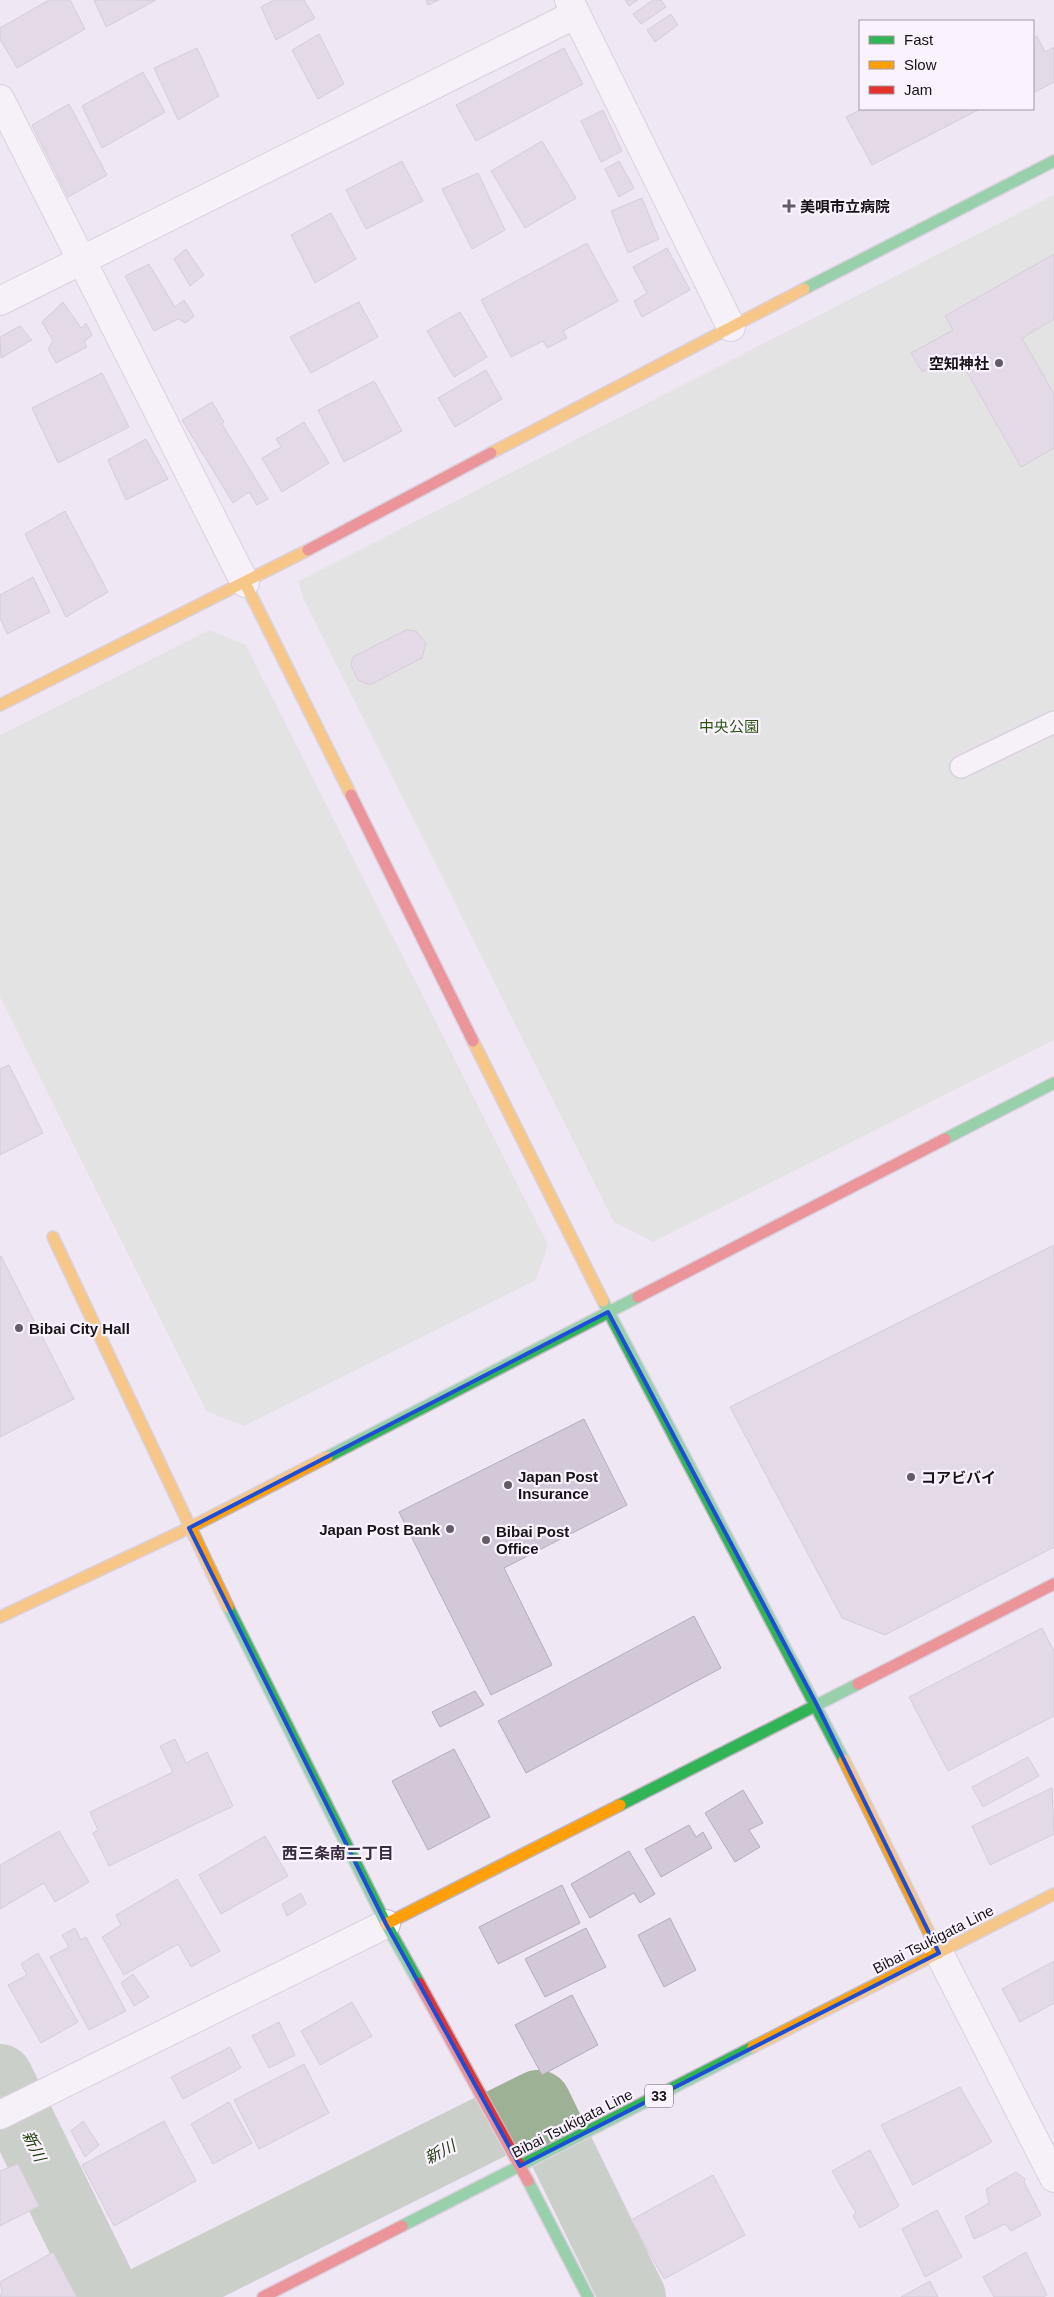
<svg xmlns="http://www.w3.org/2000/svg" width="1054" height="2297" font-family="Arial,'Noto Sans JP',sans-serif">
<rect width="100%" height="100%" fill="#f0e7f4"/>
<g fill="#d4ddd0">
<path d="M1054 195V1040L653 1242 614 1222 303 598 299 581Z"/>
<path d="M209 630 246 645 548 1245 536 1280 244 1426 206 1411 0 997V735Z"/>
</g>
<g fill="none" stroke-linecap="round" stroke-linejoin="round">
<g stroke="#9db295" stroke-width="66">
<path d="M0 2077 108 2297"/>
<path d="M149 2297 538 2103 633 2297"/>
</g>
</g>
<g fill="#d3c8d7" stroke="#b4adb7">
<path d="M49 0H70L85 29 17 68 0 39V28Z"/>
<path d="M94 0H156L106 27Z"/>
<path d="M274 0H304L315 18 276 40 261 7Z"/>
<path d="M426 0H439L428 5Z"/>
<path d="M625 0H638L629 6Z"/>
<path d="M653 0H661L666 7 641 24 633 14Z"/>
<path d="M671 14 678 25 655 42 647 30Z"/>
<path d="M319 34 344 84 318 99 292 50Z"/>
<path d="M1037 36 1045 52 1054 47V82L1033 93V39Z"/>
<path d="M197 48 219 96 178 120 154 68Z"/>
<path d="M564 48 583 84 476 141 456 105Z"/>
<path d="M143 72 165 112 102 148 82 106Z"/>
<path d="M69 104 107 175 68 197 32 125Z"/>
<path d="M862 109H980L872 165 846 117Z"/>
<path d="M603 110 622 151 601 162 581 121Z"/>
<path d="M542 141 576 198 525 228 491 171Z"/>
<path d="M402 161 423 201 366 229 346 190Z"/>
<path d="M619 161 634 188 619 197 605 169Z"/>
<path d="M478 173 505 230 472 249 442 189Z"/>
<path d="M642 198 659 239 628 253 611 211Z"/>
<path d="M331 213 356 259 315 283 291 235Z"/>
<path d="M587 243 618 301 563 331 567 338 547 348 543 341 511 357 481 300Z"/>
<path d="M667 248 690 290 642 317 634 301 647 293 633 267Z"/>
<path d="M186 249 204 275 190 286 174 259Z"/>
<path d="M1054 254V319L1022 338 1054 394V448L1021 467 956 353 922 372 911 353 953 330 945 316Z"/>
<path d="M149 264 175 307 184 300 194 316 186 323 178 319 154 331 125 276Z"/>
<path d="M63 302 81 328 86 323 92 335 84 342 87 347 56 363 48 349 53 341 42 322Z"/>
<path d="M359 302 378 337 311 373 290 337Z"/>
<path d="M460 312 487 357 454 377 427 331Z"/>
<path d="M20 326 32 340 1 358 0 337Z"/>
<path d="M486 370 502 399 455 427 438 398Z"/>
<path d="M102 373 129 427 58 463 32 408Z"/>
<path d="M374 381 402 431 344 462 318 410Z"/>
<path d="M212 402 224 422 222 424 268 499 257 505 249 492 233 503 182 420Z"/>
<path d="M304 422 329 463 282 492 262 458 281 447 276 439Z"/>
<path d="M146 439 168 479 126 500 108 460Z"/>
<path d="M65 511 108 592 66 617 25 534Z"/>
<path d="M33 577 50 612 7 634 0 618V595Z"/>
<path d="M406 630 416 631 426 643 422 658 370 685 358 680 351 665 353 657Z"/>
<path d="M9 1065 43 1133 0 1155V1069Z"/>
<path d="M1054 1245V1547L885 1635 842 1618 730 1407Z"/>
<path d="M1 1256 74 1399 0 1437V1257Z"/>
<path d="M584 1419 627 1505 504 1568 552 1665 491 1695 399 1512Z"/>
<path d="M694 1616 721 1668 526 1773 498 1721Z"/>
<path d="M1042 1628 1054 1651V1716L948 1771 909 1697Z"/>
<path d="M475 1691 484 1705 440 1727 432 1712Z"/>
<path d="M175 1739 186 1763 207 1752 233 1806 109 1866 93 1833 98 1830 90 1812 173 1772 160 1746Z"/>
<path d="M454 1749 490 1817 428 1850 392 1781Z"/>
<path d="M1028 1757 1039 1776 983 1807 972 1787Z"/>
<path d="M1052 1788 1054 1834 990 1865 972 1826Z"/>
<path d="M743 1790 763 1823 749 1830 760 1847 735 1862 705 1813Z"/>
<path d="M689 1825 696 1837 703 1832 712 1848 661 1877 645 1849Z"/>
<path d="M59 1831 89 1882 55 1902 44 1883 0 1909V1865Z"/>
<path d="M265 1836 288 1876 221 1914 199 1875Z"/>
<path d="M629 1851 655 1894 640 1903 634 1893 590 1918 571 1884Z"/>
<path d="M177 1879 220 1951 191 1967 178 1944 124 1975 102 1937 121 1925 116 1915Z"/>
<path d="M562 1885 580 1923 498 1964 479 1927Z"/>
<path d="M301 1893 306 1904 287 1916 282 1904Z"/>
<path d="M670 1918 696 1970 664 1987 638 1935Z"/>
<path d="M75 1928 81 1940 86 1937 126 2011 89 2030 50 1957 69 1947 62 1935Z"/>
<path d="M586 1928 606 1967 545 1997 525 1959Z"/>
<path d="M38 1953 78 2022 41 2043 8 1985 27 1975 21 1964Z"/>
<path d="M1054 1961V2003L1020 2022 1002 1989Z"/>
<path d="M133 1974 149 1997 134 2006 121 1983Z"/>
<path d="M572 1995 598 2045 542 2075 515 2025Z"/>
<path d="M352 2002 372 2036 320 2065 301 2031Z"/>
<path d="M279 2022 295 2055 269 2068 252 2036Z"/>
<path d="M230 2047 241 2068 183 2099 171 2077Z"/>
<path d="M304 2064 329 2113 259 2149 234 2100Z"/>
<path d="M960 2087 992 2142 913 2185 881 2125Z"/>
<path d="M229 2102 252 2143 213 2164 191 2124Z"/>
<path d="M83 2121 99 2145 85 2157 71 2131Z"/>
<path d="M164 2121 196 2181 114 2226 82 2165Z"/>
<path d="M870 2150 899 2206 860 2228 853 2216 856 2213 832 2171Z"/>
<path d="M18 2164 39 2206 0 2226V2171Z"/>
<path d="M1016 2172 1025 2179 1024 2182 1041 2215 1011 2231 1005 2224 974 2239 965 2217 989 2203 986 2189Z"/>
<path d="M713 2175 745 2235 664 2279 631 2220Z"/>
<path d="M937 2210 962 2257 925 2277 902 2229Z"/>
<path d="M53 2252 77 2297H0L2 2292 0 2282Z"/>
<path d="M1026 2252 1047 2295 1043 2297H994L983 2277Z"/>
<path d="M930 2281 938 2297H901Z"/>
</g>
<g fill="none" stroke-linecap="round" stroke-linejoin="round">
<defs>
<path id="lane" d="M961 767 1054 722"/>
<g id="street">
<path d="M569 0 731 327"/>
<path d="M0 99 245 583"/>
<path d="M0 301 576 14"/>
<path d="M939 1953 1054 2178"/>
<path d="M0 2115 386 1924"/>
</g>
<g id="fast">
<path d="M804 289 1054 161"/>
<path d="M945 1139 1054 1083"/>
<path d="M603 1301 844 1760"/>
<path d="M327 1457 638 1297"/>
<path d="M228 1607 386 1924 419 1983"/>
<path d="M620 1805 858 1684"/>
<path d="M528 2181 588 2297"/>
<path d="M402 2226 753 2047"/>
</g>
<g id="slow">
<path d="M491 453 804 289"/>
<path d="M245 583 351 795"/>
<path d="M0 705 308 550"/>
<path d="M473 1041 603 1301"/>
<path d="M53 1237 228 1607"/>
<path d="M0 1617 189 1528 327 1457"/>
<path d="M844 1760 939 1953"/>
<path d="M386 1924 620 1805"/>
<path d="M753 2047 1054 1894"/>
</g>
<g id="jam">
<path d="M308 550 491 453"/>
<path d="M351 795 473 1041"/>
<path d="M638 1297 945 1139"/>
<path d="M858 1684 1054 1584"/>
<path d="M419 1983 528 2181"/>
<path d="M263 2297 402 2226"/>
</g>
</defs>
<use href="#lane" stroke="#bdb6c1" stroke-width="24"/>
<use href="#street" stroke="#bdb6c1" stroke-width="30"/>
<use href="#fast" stroke="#bdb6c1" stroke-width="14"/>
<use href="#slow" stroke="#bdb6c1" stroke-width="14"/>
<use href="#jam" stroke="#bdb6c1" stroke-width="14"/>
<use href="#lane" stroke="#fdfbfd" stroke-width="21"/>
<use href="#street" stroke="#fdfbfd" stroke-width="28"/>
<use href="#fast" stroke="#30b455" stroke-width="11"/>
<use href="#slow" stroke="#ff9f0a" stroke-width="11"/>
<use href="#jam" stroke="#e5322d" stroke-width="11"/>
</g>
<path d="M0 0H1054V2297H0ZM608 1312 817 1705 939 1953 520 2166 386 1924 189 1528Z" fill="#f0e7f4" fill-opacity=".55" fill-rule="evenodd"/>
<path fill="none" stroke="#1d4ed8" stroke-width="4" stroke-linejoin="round" d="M608 1312 817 1705 939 1953 520 2166 386 1924 189 1528Z"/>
<g fill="#645d67" stroke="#faf3fd" stroke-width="2">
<path d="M786.5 198.5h5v5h5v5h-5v5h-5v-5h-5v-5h5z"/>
<circle cx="999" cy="363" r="5"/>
<circle cx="19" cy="1328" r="5"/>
<circle cx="911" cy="1477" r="5"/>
<circle cx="508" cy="1485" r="5"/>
<circle cx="450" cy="1529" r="5"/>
<circle cx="486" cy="1540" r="5"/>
</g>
<g text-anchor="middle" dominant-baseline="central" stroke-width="4.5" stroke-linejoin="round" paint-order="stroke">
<rect fill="#faf3fd" stroke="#5c565f" stroke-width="1" x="645" y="2084.5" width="28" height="23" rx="4"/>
<g font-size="14" font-weight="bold" fill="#18121b">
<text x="659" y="2096">33</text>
</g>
<g font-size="15" font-weight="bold" fill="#18121b" stroke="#faf3fd" text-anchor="start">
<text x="800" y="206">美唄市立病院</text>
<text x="989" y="363" text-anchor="end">空知神社</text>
<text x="29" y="1328">Bibai City Hall</text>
<text x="518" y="1476">Japan Post<tspan x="518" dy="17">Insurance</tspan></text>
<text x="921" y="1477">コアビバイ</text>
<text x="440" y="1529" text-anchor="end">Japan Post Bank</text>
<text x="496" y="1531">Bibai Post<tspan x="496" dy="17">Office</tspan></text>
</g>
<g font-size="15" fill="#2b5512" stroke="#faf3fd">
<text x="729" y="726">中央公園</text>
</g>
<g font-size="15" fill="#18121b" stroke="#faf3fd">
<text transform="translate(933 1939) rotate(-27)">Bibai Tsukigata Line</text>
<text transform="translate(572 2123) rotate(-27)">Bibai Tsukigata Line</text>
</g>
<g font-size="16" font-weight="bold" fill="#392c3f" stroke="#faf3fd">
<text x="338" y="1853">西三条南二丁目</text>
</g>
<g font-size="16" font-style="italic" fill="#224211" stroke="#faf3fd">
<text transform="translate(34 2146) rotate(64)">新川</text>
<text transform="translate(440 2152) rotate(-27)">新川</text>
</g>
</g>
<rect x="859" y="20" width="175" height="90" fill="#faf3fd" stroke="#a099a3"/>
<rect x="869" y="36" width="25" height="8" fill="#30b455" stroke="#a099a3"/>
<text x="904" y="45" font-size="15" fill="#18121b">Fast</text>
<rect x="869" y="61" width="25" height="8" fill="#ff9f0a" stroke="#a099a3"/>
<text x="904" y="70" font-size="15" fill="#18121b">Slow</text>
<rect x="869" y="86" width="25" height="8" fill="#e5322d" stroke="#a099a3"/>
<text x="904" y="95" font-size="15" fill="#18121b">Jam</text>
</svg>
